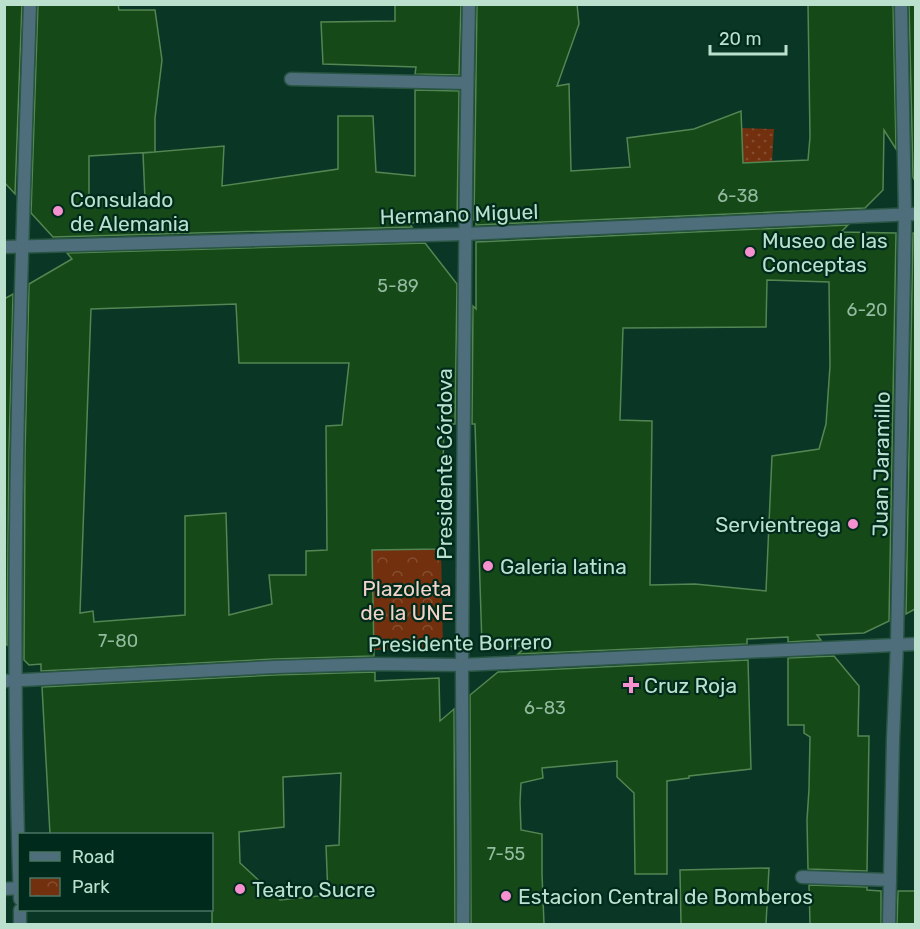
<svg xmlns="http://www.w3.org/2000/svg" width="920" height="929" font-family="Rubik,sans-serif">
<defs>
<pattern id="grass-dots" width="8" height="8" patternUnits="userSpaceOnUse" patternTransform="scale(1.5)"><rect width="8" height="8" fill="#72300e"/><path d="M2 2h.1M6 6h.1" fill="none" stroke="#844e30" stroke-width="1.8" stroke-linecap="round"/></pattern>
<pattern id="park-crowns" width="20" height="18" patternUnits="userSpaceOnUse" patternTransform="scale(1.5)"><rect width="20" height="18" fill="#72300e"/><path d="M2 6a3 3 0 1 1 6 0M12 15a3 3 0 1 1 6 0" fill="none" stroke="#844e30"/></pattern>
</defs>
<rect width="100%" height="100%" fill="#093625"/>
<path fill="url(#grass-dots)" d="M741 128 774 129 772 162 746 207Z"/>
<path fill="url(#park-crowns)" d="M441 549 443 649 374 650 372 550Z"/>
<g fill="#164918" stroke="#538652" stroke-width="1.5" fill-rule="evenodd">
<path d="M4 4H22L15 194 4 182Z"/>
<path d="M38 4H118L119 10H155L162 60 155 118V152L224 146 222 186 338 169V116H373L376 172 415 176V90L459 91 457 221 409 223 412 227 53 237 31 213ZM155 152 143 153 145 199H89V156Z"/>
<path d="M395 4H461L459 75 415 74 416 67 323 64 321 22 395 21Z"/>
<path d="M477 4H577L579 24 557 86 569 84 571 171 630 167 627 138 694 129 741 111 743 163 808 160 810 137 808 4H893L896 149 884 130 883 190 865 208 476 225V220H474Z"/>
<path d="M909 4H915V181L913 177Z"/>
<path d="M848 225 841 232 896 233 889 621 864 633 817 635 821 640 788 642V637L747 639V644L518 654 527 646 482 647 475 424H472L473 306 476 309V242ZM767 280 829 282 830 366 826 424 819 449 772 456 766 591 695 584 650 585 652 421 620 420 623 328 766 327Z"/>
<path d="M913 233H915V609L906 614Z"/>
<path d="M425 243 457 284 455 424H444L441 549 372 550 374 656 274 659 41 671V664L29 665 24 660 25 452 29 284 72 259 67 253ZM236 304 239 363H349L342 425 326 426 327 550 306 551V575H269L272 604 229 615 226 513 185 516V615L94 622 93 611 80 613 91 309Z"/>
<path d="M13 294 9 451 7 645 4 642V299Z"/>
<path d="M834 656 859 686 858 736H869L867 871 808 869 807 820 809 789 810 737 804 733V725H788V658Z"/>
<path d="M748 660 751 769 689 776V778L667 781V874H635L634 793 617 777V761L542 768 543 778 521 783 520 802 521 830 542 834V874L544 924H471L470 695 498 672Z"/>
<path d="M375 672V681L439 678 440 721 454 709 455 924H212V834H50L42 687 274 675ZM341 773 339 845 326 846 328 895 280 900 240 863 239 832 284 827 283 777Z"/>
<path d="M769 868 766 924H681L680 870Z"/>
<path d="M809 885 867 887V890L881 891V924H810Z"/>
<path d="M898 891H915V924H897Z"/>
</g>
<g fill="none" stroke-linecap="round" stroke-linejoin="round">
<defs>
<g id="lane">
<path d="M291 79 467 83"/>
<path d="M802 877 890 880"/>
<path d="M4 889 19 888"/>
</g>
<g id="street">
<path d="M4 247 464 234 916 214"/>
<path d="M4 681 274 667 375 664 462 665 916 644"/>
<path d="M20 899C9 601 20 302 30 4"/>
<path d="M20 910V924"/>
<path d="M463 924C464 838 462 752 462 666 464 445 464 225 469 4"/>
<path d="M889 924 893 740 897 644 905 214 901 4"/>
</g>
</defs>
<use href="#lane" stroke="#295543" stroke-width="15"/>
<use href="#street" stroke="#295543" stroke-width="15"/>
<use href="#lane" stroke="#4e6e7b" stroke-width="12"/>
<use href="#street" stroke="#4e6e7b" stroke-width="12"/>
</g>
<g fill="#f790ce" stroke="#002b1c" stroke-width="2">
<circle cx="58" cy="211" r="6"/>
<circle cx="750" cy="252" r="6"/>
<circle cx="853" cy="524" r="6"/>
<circle cx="488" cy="566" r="6"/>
<path d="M628 676h6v6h6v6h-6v6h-6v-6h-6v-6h6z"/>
<circle cx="240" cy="889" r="6"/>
<circle cx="506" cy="896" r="6"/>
</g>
<g text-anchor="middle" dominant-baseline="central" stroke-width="4.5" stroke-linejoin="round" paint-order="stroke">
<g font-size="18" fill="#92bba0">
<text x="738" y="196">6-38</text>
<text x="398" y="286">5-89</text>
<text x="867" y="310">6-20</text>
<text x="118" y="641">7-80</text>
<text x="545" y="708">6-83</text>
<text x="506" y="854">7-55</text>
</g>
<g font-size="21" fill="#bbe1ce" stroke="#002b1c" text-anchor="start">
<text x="70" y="199">Consulado<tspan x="70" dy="24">de Alemania</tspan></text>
<text x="762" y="240">Museo de las<tspan x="762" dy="24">Conceptas</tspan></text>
<text x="841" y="524" text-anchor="end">Servientrega</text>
<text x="500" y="566">Galeria latina</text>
<text x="644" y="685">Cruz Roja</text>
<text x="252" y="889">Teatro Sucre</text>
<text x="518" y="896">Estacion Central de Bomberos</text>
</g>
<g font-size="21" fill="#bbe1ce" stroke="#002b1c">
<text transform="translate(459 214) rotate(-2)">Hermano Miguel</text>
<text transform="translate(444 464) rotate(-90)">Presidente Córdova</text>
<text transform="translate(881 464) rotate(-89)">Juan Jaramillo</text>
<text transform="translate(460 643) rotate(-1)">Presidente Borrero</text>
</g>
<g font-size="21" fill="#f1d3c7" stroke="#002b1c">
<text x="407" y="588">Plazoleta<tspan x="407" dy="24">de la UNE</tspan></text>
</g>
</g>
<rect width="920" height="929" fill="none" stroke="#bbe1ce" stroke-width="12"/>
<rect x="18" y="833" width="195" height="78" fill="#002b1c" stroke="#4b7463" stroke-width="1.5"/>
<rect x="30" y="852" width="30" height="9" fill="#4e6e7b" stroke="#4b7463" stroke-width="1.5"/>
<text x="72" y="863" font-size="18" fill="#bbe1ce">Road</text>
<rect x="30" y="878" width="30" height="18" fill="url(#park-crowns)" stroke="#4b7463" stroke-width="1.5"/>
<text x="72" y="893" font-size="18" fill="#bbe1ce">Park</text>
<path d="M710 45v9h76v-9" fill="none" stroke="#bbe1ce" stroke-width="3"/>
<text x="719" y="45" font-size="18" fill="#bbe1ce" stroke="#002b1c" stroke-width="4.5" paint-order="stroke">20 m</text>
</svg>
